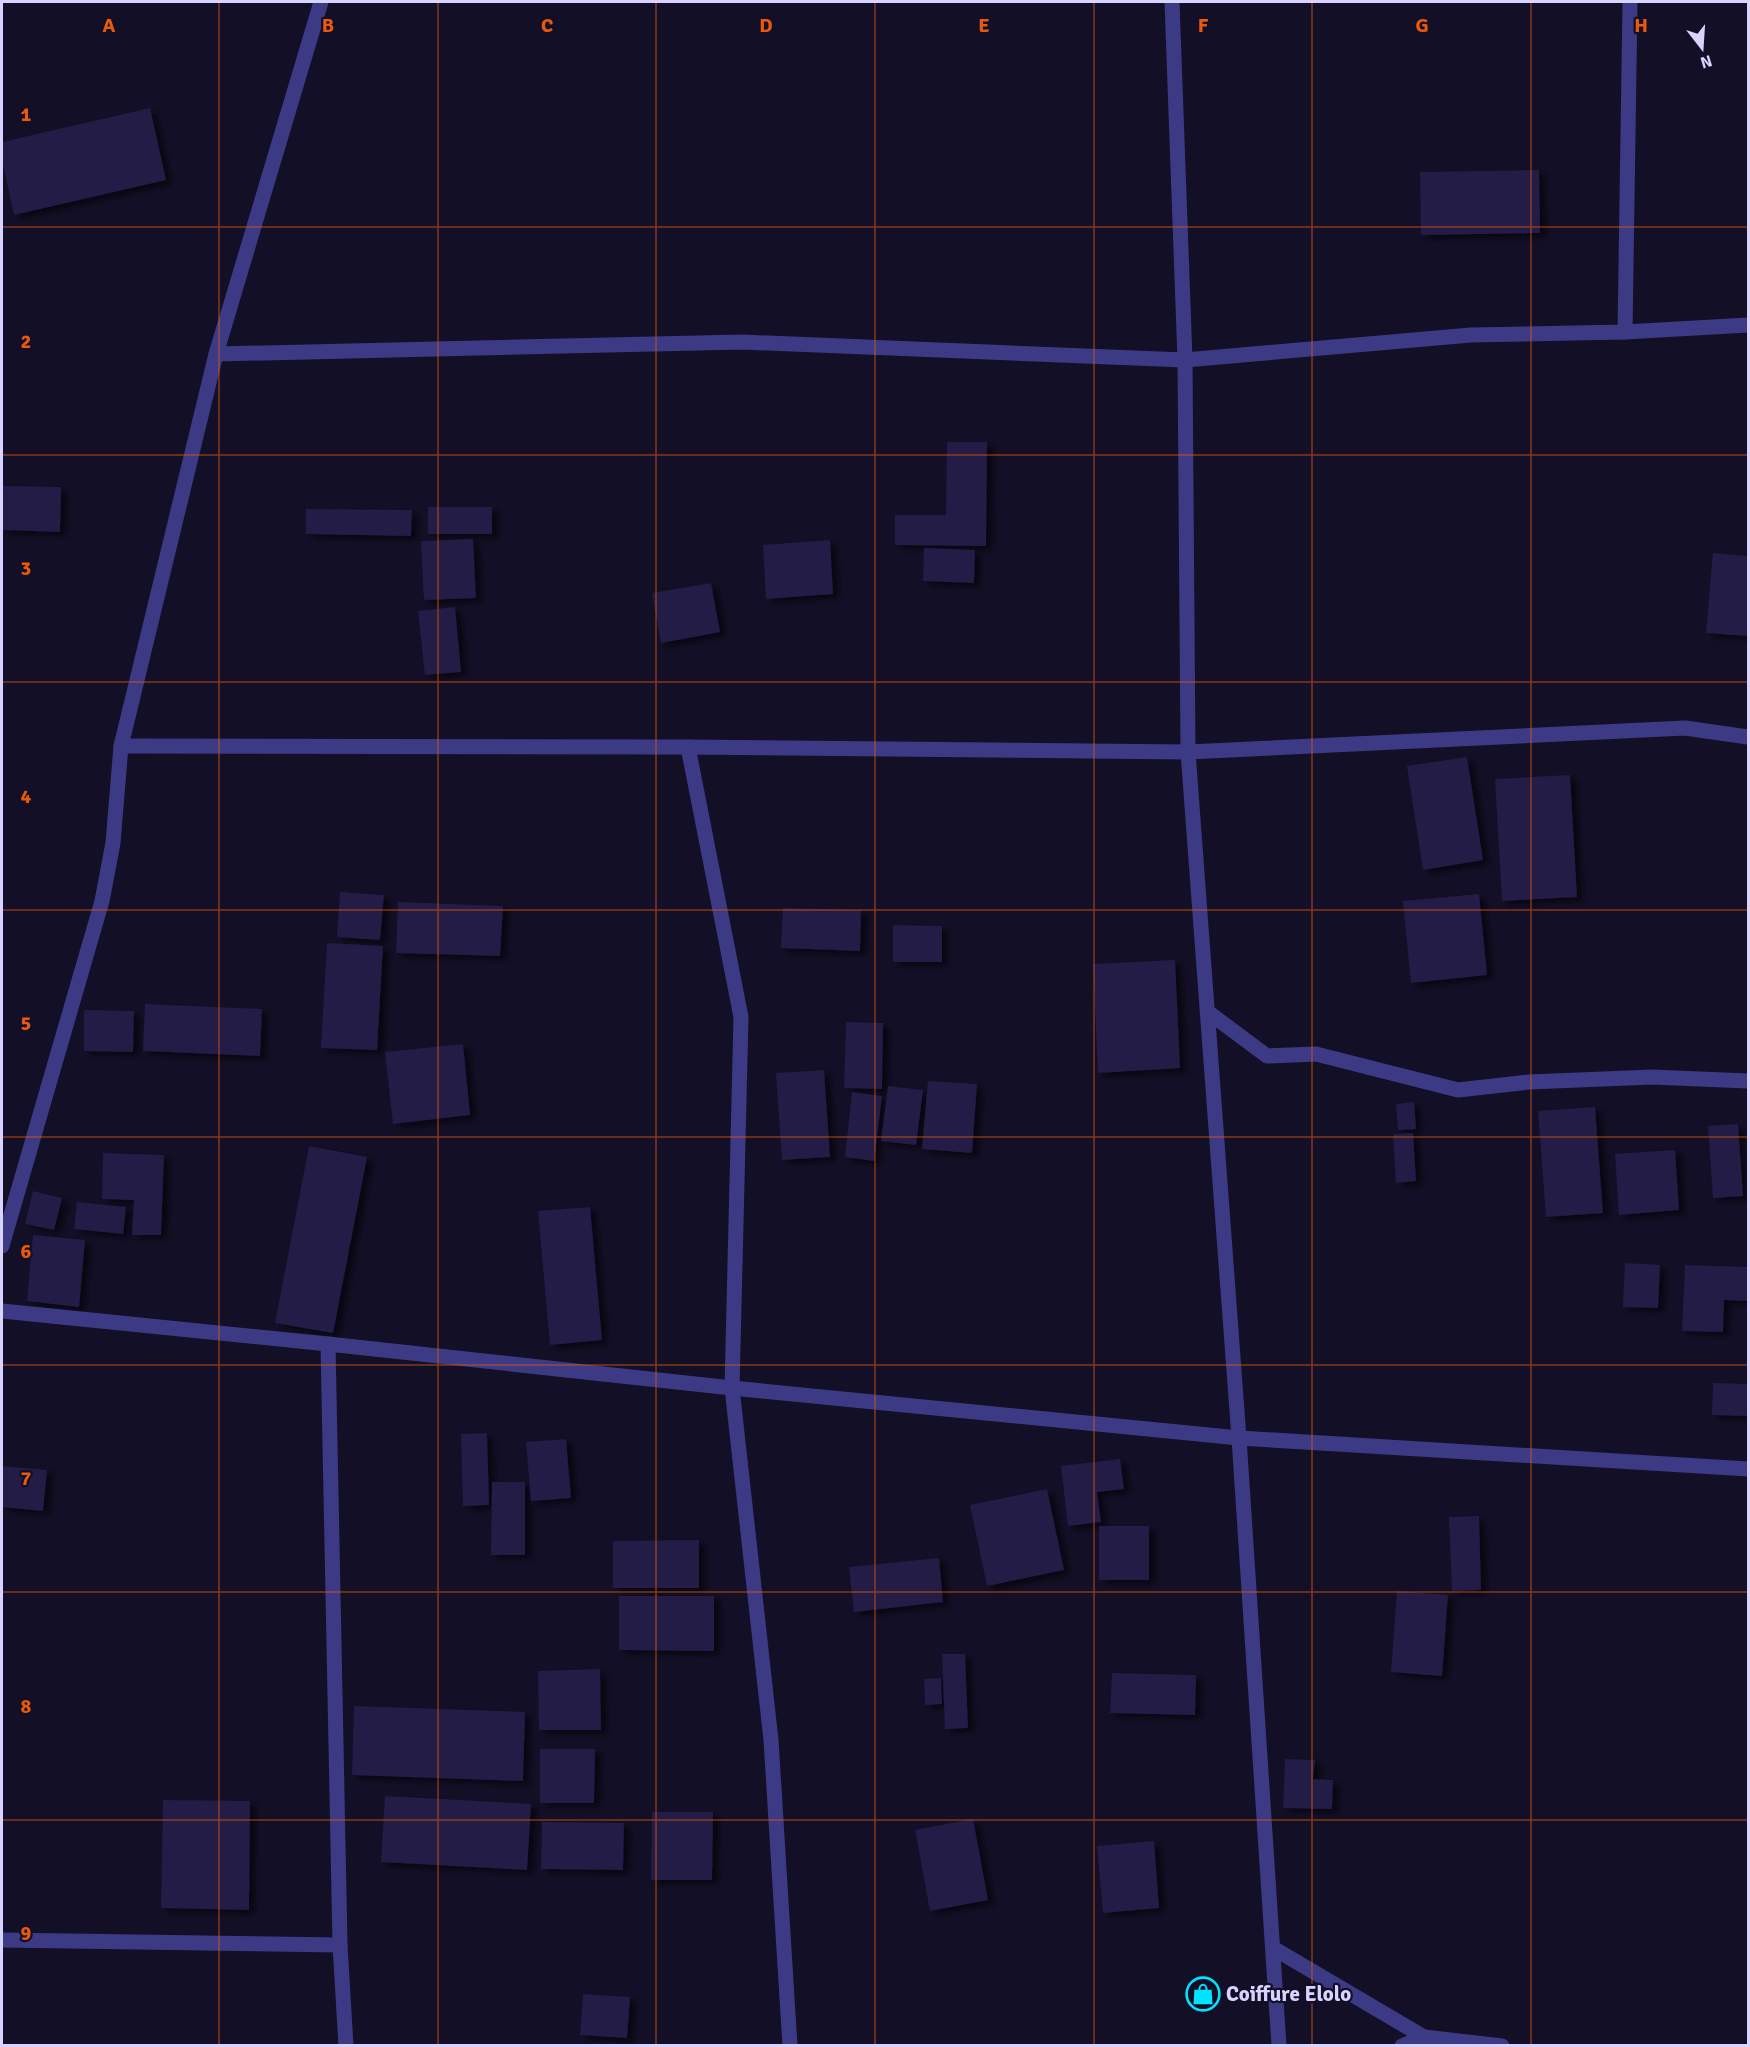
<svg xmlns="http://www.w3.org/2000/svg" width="1750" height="2047" font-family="Signika,sans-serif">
<defs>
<filter id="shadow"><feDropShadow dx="6" dy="4" stdDeviation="3" flood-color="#0009"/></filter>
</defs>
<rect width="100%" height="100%" fill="#130f26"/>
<g fill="#241b47" filter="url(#shadow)">
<path d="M150 108 166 180 14 215 2 160V142Z"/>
<path d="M1539 170 1540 233 1421 235 1420 172Z"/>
<path d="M947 442H987L986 546 895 545V515H946Z"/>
<path d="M2 486 61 487 60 532 2 530Z"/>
<rect x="428" y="507" width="64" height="27"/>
<path d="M306 509 412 510 411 536 306 534Z"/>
<path d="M473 539 476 598 424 600 421 541Z"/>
<path d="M830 540 833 594 766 599 763 545Z"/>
<path d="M924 548 975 550 974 583 923 581Z"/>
<path d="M1713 553 1748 556V636L1706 633Z"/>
<path d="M711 583 720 632 661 643 652 593Z"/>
<path d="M455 607 461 672 425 675 418 611Z"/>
<path d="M1467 757 1483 860 1423 870 1407 766Z"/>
<path d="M1570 775 1577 897 1502 901 1495 779Z"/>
<path d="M340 892 384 895 380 940 337 937Z"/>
<path d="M1479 894 1487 975 1411 983 1403 901Z"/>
<path d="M398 902 503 906 500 956 396 953Z"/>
<path d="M783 908 861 910 860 951 781 948Z"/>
<path d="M893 925 942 926V962H893Z"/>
<path d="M327 943 383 946 377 1050 321 1048Z"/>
<path d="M1175 960 1180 1068 1098 1073 1093 964Z"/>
<path d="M145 1004 262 1009 260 1056 143 1051Z"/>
<path d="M84 1010 134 1011 133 1052 84 1051Z"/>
<path d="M846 1022 883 1023 882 1089 844 1088Z"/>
<path d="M463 1044 470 1115 393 1124 385 1052Z"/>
<path d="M824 1070 830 1157 782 1160 776 1073Z"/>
<path d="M928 1081 977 1084 972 1153 922 1149Z"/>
<path d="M888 1086 923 1090 916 1145 881 1141Z"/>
<path d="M852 1092 882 1096 874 1161 845 1157Z"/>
<path d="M1414 1102 1416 1129 1398 1130 1396 1104Z"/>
<path d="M1595 1107 1603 1213 1546 1217 1538 1111Z"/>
<path d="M1738 1124 1743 1196 1713 1198 1708 1126Z"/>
<path d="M1413 1133 1416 1181 1396 1183 1393 1134Z"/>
<path d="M309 1146 367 1157 333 1333 275 1323Z"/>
<path d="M1675 1150 1679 1210 1619 1215 1615 1154Z"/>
<path d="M103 1153 164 1155 161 1235H132L134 1200 102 1199Z"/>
<path d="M33 1191 62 1198 54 1230 25 1224Z"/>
<path d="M77 1202 126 1207 123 1234 74 1229Z"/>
<path d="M590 1207 602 1340 550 1345 538 1211Z"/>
<path d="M33 1235 85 1240 79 1307 27 1301Z"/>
<path d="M1625 1263 1660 1265 1658 1308 1623 1307Z"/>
<path d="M1685 1265 1748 1267V1301L1724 1300 1723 1332 1682 1331Z"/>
<path d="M1713 1383 1748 1384V1416L1712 1415Z"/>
<path d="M487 1433 489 1505 463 1506 461 1434Z"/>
<path d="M566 1439 571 1498 531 1501 526 1442Z"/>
<path d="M1120 1459 1124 1489 1097 1492 1101 1522 1068 1526 1061 1466Z"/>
<path d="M2 1466 47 1470 43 1511 2 1507Z"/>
<path d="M492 1482H525V1555H491Z"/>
<path d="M1047 1489 1064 1570 987 1586 970 1505Z"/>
<path d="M1479 1516 1481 1590 1452 1591 1449 1517Z"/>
<rect x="1099" y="1526" width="50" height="54"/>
<path d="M699 1540V1588H613V1541Z"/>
<path d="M939 1558 943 1602 854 1612 849 1567Z"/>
<path d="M1397 1591 1448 1595 1442 1676 1391 1672Z"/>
<path d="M619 1596H714V1651L619 1650Z"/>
<path d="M942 1654H965L968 1728 945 1729Z"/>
<path d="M600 1669 601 1730H539L538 1671Z"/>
<path d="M1112 1673 1196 1675 1195 1715 1110 1713Z"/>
<path d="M941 1678 942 1704 925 1705 924 1679Z"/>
<path d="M354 1706 525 1712 523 1781 352 1775Z"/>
<path d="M540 1749H595L594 1803H540Z"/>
<path d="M1285 1759 1315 1760 1313 1779 1333 1780 1332 1809 1283 1808Z"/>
<path d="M385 1796 531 1804 527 1870 381 1862Z"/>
<path d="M163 1800 250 1801 249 1910 161 1908Z"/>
<path d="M652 1812H713L712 1880H651Z"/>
<path d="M973 1819 988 1900 930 1911 915 1830Z"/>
<path d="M542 1822 624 1823 623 1870 541 1869Z"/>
<path d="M1154 1841 1159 1908 1103 1913 1097 1846Z"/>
<path d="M583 1994 630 1997 627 2038 580 2035Z"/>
</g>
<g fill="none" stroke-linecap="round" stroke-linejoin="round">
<g stroke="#3d3a85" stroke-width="15">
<path d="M1172 2 1185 360 1188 752 1239 1438 1279 2046"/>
<path d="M1625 332 1630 2"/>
<path d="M216 354 742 342 1185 360 1471 335 1625 332 1748 325"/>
<path d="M121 746 688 747"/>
<path d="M1208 1012 1267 1056 1316 1054 1458 1090 1529 1082 1652 1077 1748 1081"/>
<path d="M2 1246 102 901 113 843 121 746 216 354 321 2"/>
<path d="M2 1311 328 1344 340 1945 346 2046"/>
<path d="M328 1344 732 1388 1239 1438 1748 1469"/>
<path d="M2 1940 340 1945"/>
<path d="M1273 1948 1424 2037"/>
<path d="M790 2046 771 1740 732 1388 741 1017 688 747 1188 752 1685 728 1748 737"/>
<path d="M1402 2046 1424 2037 1502 2046"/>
</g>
</g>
<path fill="none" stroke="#e8590c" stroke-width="1.5" stroke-opacity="0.55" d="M219 2V2046M438 2V2046M656 2V2046M875 2V2046M1094 2V2046M1312 2V2046M1531 2V2046M2 227H1748M2 455H1748M2 682H1748M2 910H1748M2 1137H1748M2 1365H1748M2 1592H1748M2 1820H1748"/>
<defs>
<symbol id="shop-ring" viewBox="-11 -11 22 22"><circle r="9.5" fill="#130f26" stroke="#00e5ff" stroke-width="1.5"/><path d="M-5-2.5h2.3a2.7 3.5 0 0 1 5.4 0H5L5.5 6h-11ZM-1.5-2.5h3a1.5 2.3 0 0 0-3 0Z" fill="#00e5ff"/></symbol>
</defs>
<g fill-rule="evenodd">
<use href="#shop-ring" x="1184" y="1975" width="38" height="38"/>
</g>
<g text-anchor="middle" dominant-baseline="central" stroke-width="4.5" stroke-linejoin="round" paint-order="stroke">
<g font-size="21" font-weight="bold" fill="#d9d4ff" stroke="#130f26" text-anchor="start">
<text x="1226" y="1994">Coiffure Elolo</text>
</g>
</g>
<g font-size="20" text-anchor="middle" font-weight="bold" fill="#e8590c" stroke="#130f26" stroke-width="4.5" stroke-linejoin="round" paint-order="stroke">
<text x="109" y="32">A</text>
<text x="328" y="32">B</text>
<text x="547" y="32">C</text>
<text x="766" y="32">D</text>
<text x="984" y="32">E</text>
<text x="1203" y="32">F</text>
<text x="1422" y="32">G</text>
<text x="1641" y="32">H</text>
<text x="26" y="121">1</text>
<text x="26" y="348">2</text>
<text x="26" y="575">3</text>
<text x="26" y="803">4</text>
<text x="26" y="1030">5</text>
<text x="26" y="1258">6</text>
<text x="26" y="1485">7</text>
<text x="26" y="1713">8</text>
<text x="26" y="1940">9</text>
</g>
<rect width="1750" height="2047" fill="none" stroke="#d9d4ff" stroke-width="6"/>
<g transform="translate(1702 48) rotate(163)" stroke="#130f26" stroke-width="4.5" paint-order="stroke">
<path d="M0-4.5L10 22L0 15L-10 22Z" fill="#d9d4ff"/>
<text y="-9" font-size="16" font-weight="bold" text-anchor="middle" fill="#d9d4ff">N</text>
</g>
</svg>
